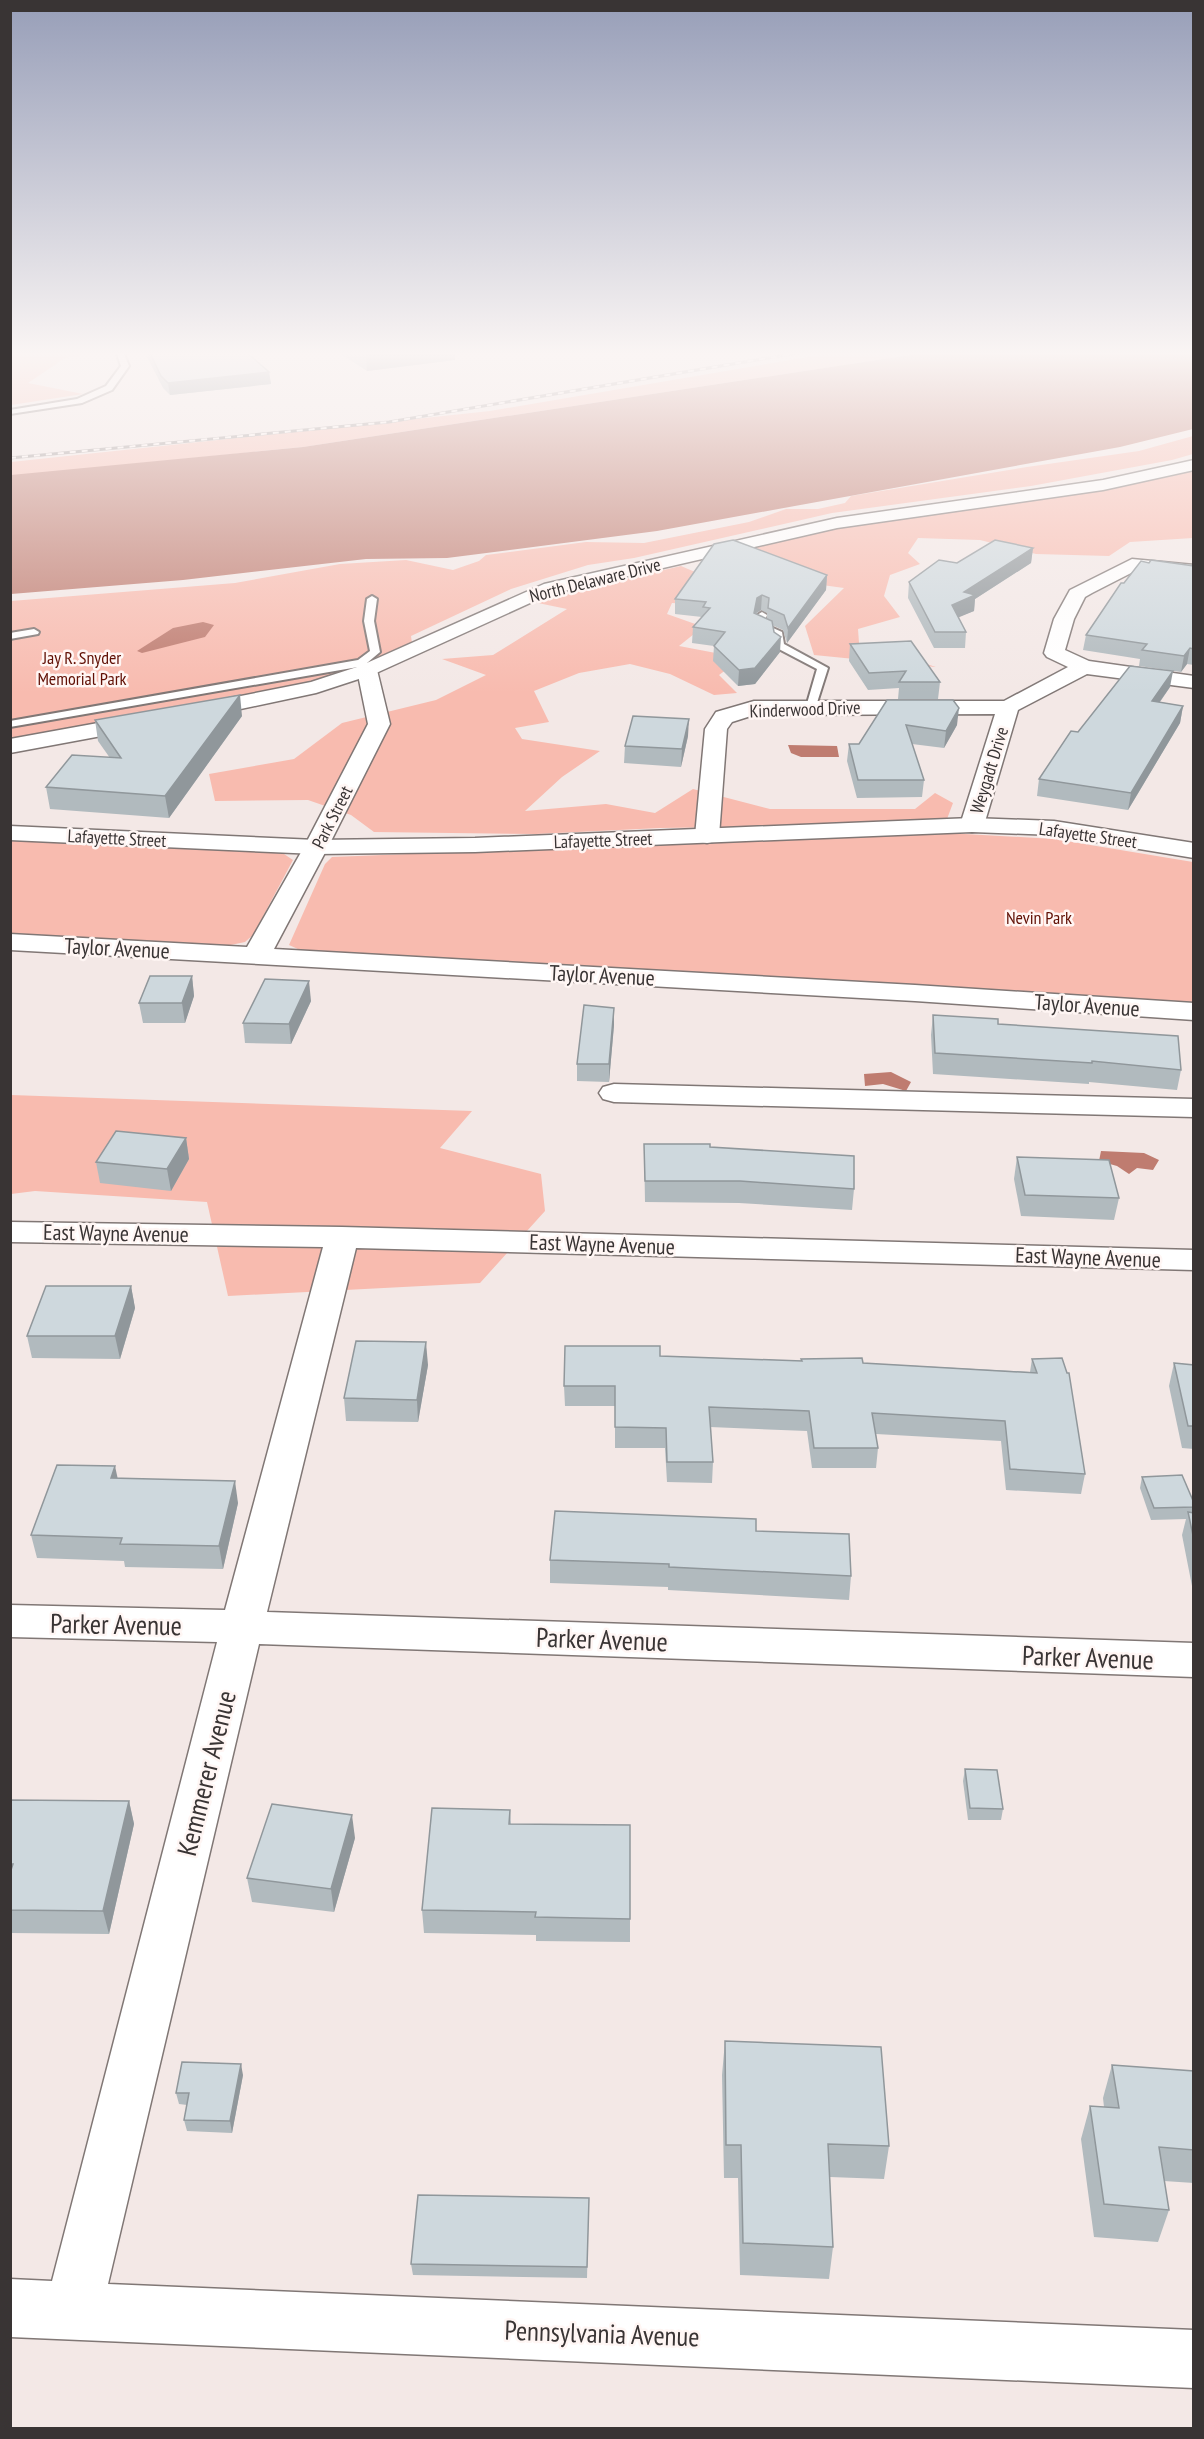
<svg xmlns="http://www.w3.org/2000/svg" width="1204" height="2439" font-family="'PT Sans Narrow',sans-serif">
<rect width="100%" height="100%" fill="#f3e8e6"/>
<g fill="#f8bbaf">
<path d="M11 351H109L65 358 28 383 83 394 11 405Z"/>
<path d="M843 351H936L303 447 11 476V462L490 411Z"/>
<path d="M1193 436V454L1172 460 1031 486 832 513 634 558 588 565 511 589 411 636 413 650 367 670 11 746V601L235 583 340 564 406 560 453 570 479 561 486 555 586 542 644 543 749 522 786 509H818L845 503 851 496 1027 467 1139 451Z"/>
<path d="M1193 471V538L1130 542 1109 556 1036 554 980 540 918 538 908 553 920 564 890 575 884 596 900 617 858 629 859 643 936 667 814 655 805 626 844 588 800 582 729 606 672 603 667 614 715 631 699 630 679 646 742 658 719 675 737 693 714 695 670 674 630 664 579 673 534 691 549 722 515 728 522 739 600 751 562 777 525 811 606 804 655 813 693 789 770 809H915L935 793 953 803 947 819 858 825 660 828 536 834 374 832 351 815 308 800 215 801 209 774 294 759 342 723 436 700 486 675 442 659 493 655 567 609 538 603 608 583 681 566 695 572C721 561 748 547 776 540 913 505 1056 505 1193 471Z"/>
<path d="M947 833 1054 839 1193 862V1006L335 952 300 950 289 945 325 864 332 857Z"/>
<path d="M11 838 278 850 293 860 253 935 245 942 221 947 11 934Z"/>
<path d="M11 1095 472 1111 440 1148 541 1174 545 1211 480 1283 228 1296 207 1202 35 1191 11 1194Z"/>
</g>
<g fill="#bf7c70">
<path d="M936 351H1193V429L1120 447 657 531 447 558 366 559 183 580 11 594V475L303 447Z"/>
<path d="M203 622 214 625 205 637 142 653 137 651 173 628Z"/>
<path d="M788 745 837 746 839 757H801L791 753Z"/>
<path d="M891 1072 911 1082 906 1091 883 1084 865 1086 864 1074Z"/>
<path d="M1101 1151 1144 1153 1159 1160 1153 1170 1137 1168 1129 1174 1117 1166 1099 1161Z"/>
</g>
<g fill="none" stroke-linecap="round" stroke-linejoin="round">
<defs>
<g id="lane">
<path d="M116 351H123L129 366 112 390 82 403 10 414V410L77 399 106 386 121 366Z"/>
<path d="M372 596 377 599 374 621 380 652 367 663 372 670 371 672H363L358 667 10 727V721L358 660 370 651 364 621 367 599Z"/>
<path d="M762 612 767 615 764 624 782 632 784 644 828 668 815 709 811 710 806 707 817 669 775 647 773 635 755 627 757 615Z"/>
<path d="M34 629 39 632 38 634 10 639V633Z"/>
</g>
<g id="street">
<path d="M1132 559 1194 565V577L1135 571 1092 593 1085 597 1074 619 1065 650 1089 661 1194 676V688L1087 674 1018 710 984 825 981 830 972 832 963 830 960 825 995 714 754 715 732 722 727 729 719 836 716 841 707 843 698 841 695 836 705 729 716 712 754 701H1004L1068 667 1047 657 1044 653 1054 619 1070 590Z"/>
<path d="M367 664 374 666 377 670 390 724 328 847 274 949 915 985 1194 1003V1020L915 1001 10 950V934L247 947 304 847 368 724 357 670 360 666Z"/>
<path d="M614 1084 1194 1099V1117L614 1102 603 1099 599 1093 603 1087Z"/>
<path d="M10 1222 342 1227 1194 1250V1270L356 1248 267 1612 1194 1643V1677L259 1644 108 2284 1194 2330V2388L10 2337V2279L52 2281 217 1642 10 1637V1605L225 1610 323 1247 10 1242Z"/>
</g>
<g id="secondary">
<path d="M1194 460V470L1103 490 837 528 550 594 374 674 316 693 198 718 190 716 187 711 190 706 311 682 360 666 544 584 837 518 1103 480Z"/>
<path d="M142 715 150 717 153 722 150 727 10 753V739Z"/>
<path d="M972 818 1054 821 1194 843V858L1054 835 972 832 475 852 316 854 10 840V826L316 840 475 838Z"/>
</g>
</defs>
<use href="#lane" stroke="#807775" stroke-width="4"/>
<use href="#street" stroke="#807775" stroke-width="3"/>
<use href="#secondary" stroke="#807775" stroke-width="3"/>
<use href="#lane" fill="#fff" fill-rule="evenodd"/>
<use href="#street" fill="#fff" fill-rule="evenodd"/>
<use href="#secondary" fill="#fff" fill-rule="evenodd"/>
<defs>
<path id="rail" d="M10 458 389 422 809 351"/>
</defs>
<use href="#rail" stroke="#98908f" stroke-width="3"/>
<use href="#rail" stroke="#fff6f4" stroke-width="2" stroke-dasharray="6" stroke-linecap="butt"/>
</g>
<g fill="#b1babe" fill-rule="evenodd">
<path d="M144 351H245L269 372 271 384 170 395 163 388Z"/>
<path d="M336 351H455V360L367 371Z"/>
<path d="M1033 548 1031 563 975 599 974 611 958 617 966 632 965 648H934L908 598 909 582 957 563Z"/>
<path d="M1149 563 1194 566V665L1187 664 1181 672 1139 666 1140 659 1083 650 1086 635 1124 583Z"/>
<path d="M827 575 826 590 787 643 783 630 772 625 780 652 755 684 738 686 713 661 714 646 692 643 693 627 702 617 675 614V599ZM761 610 767 613V619L756 614Z"/>
<path d="M850 644 940 682 938 699H898L899 688 868 690 849 661Z"/>
<path d="M1170 687 1160 702 1183 706 1180 723 1128 810 1037 796 1039 779 1078 732Z"/>
<path d="M887 700 957 725 944 748 912 744 924 780 922 797 857 798 847 761 849 744H859Z"/>
<path d="M242 716 169 818 50 809 46 787 110 758 98 741 95 720Z"/>
<path d="M688 736 681 767 624 763 625 746Z"/>
<path d="M192 976 194 996 185 1023H143L139 1003Z"/>
<path d="M311 1001 291 1044 245 1043 243 1023Z"/>
<path d="M933 1015 998 1024 1181 1070 1177 1090 1089 1082V1084L933 1074 931 1035Z"/>
<path d="M614 1025 609 1082 577 1081V1064Z"/>
<path d="M186 1138 189 1159 171 1191 100 1183 96 1162Z"/>
<path d="M644 1144 710 1147 854 1189 852 1210 739 1203 645 1202Z"/>
<path d="M1017 1157 1119 1198 1114 1220 1021 1216 1014 1179Z"/>
<path d="M131 1286 135 1308 120 1359 32 1358 27 1336Z"/>
<path d="M660 1356 863 1363 1030 1372 1032 1359 1085 1474 1081 1494 1006 1490 1001 1441 876 1434 878 1448 876 1468H812L807 1431 710 1427 713 1462 712 1483 667 1482 665 1448H615V1406H565L564 1386Z"/>
<path d="M1174 1363 1194 1365V1449L1182 1448 1169 1386Z"/>
<path d="M428 1365 418 1422 346 1421 344 1398Z"/>
<path d="M1142 1477 1194 1503V1586H1192L1182 1535 1186 1519 1151 1520 1140 1488Z"/>
<path d="M118 1479 238 1503 223 1569 125 1567 124 1561 37 1558 31 1535Z"/>
<path d="M756 1531 851 1576 849 1600 668 1590V1587L550 1583V1560Z"/>
<path d="M965 1769 1003 1809 1001 1820H968L963 1781Z"/>
<path d="M10 1800 129 1801 134 1824 109 1934 10 1933Z"/>
<path d="M510 1810 511 1824 630 1919V1942L536 1941V1935L424 1933 422 1910Z"/>
<path d="M355 1838 334 1912 252 1902 247 1878Z"/>
<path d="M725 2041 889 2146 884 2179 830 2177 833 2247 829 2279 740 2275 738 2178H724L722 2075Z"/>
<path d="M1112 2065 1194 2071V2183L1164 2181 1169 2210 1158 2242 1094 2237 1081 2139 1090 2106 1104 2107 1103 2098Z"/>
<path d="M243 2075 232 2133 187 2131 184 2120 187 2105 179 2104 176 2093Z"/>
<path d="M589 2198 587 2278 413 2275 411 2264Z"/>
</g>
<g fill="#90979b">
<path d="M388 351H455V360L367 371 366 354Z"/>
<path d="M269 372 271 384 170 395 168 383Z"/>
<path d="M1033 548 1031 563 975 599 974 611 950 621 952 605 964 592Z"/>
<path d="M827 575 826 590 787 643 788 628Z"/>
<path d="M762 595 761 610 756 613 753 628 754 613 757 598Z"/>
<path d="M781 637 780 652 755 684 738 686 739 670Z"/>
<path d="M1190 648 1187 664 1181 672 1184 656Z"/>
<path d="M1173 671 1170 687 1149 717 1152 701Z"/>
<path d="M240 695 242 716 169 818 165 796Z"/>
<path d="M1183 706 1180 723 1128 810 1131 793Z"/>
<path d="M959 708 957 725 944 748 946 731Z"/>
<path d="M689 719 688 736 681 767 682 749Z"/>
<path d="M192 976 194 996 185 1023 182 1003Z"/>
<path d="M309 981 311 1001 291 1044 289 1024Z"/>
<path d="M614 1008V1025L609 1082V1064Z"/>
<path d="M186 1138 189 1159 171 1191 167 1169Z"/>
<path d="M131 1286 135 1308 120 1359 115 1336Z"/>
<path d="M426 1342 428 1365 418 1422 417 1400Z"/>
<path d="M115 1466 120 1489 111 1478Z"/>
<path d="M235 1481 238 1503 223 1569 219 1546Z"/>
<path d="M129 1801 134 1824 109 1934 103 1911Z"/>
<path d="M352 1815 355 1838 334 1912 331 1889Z"/>
<path d="M241 2064 243 2075 232 2133 230 2121Z"/>
</g>
<g fill="#ced8dd" stroke="#90979b" stroke-width="1.5">
<path d="M149 351H245L269 372 168 383 161 376Z"/>
<path d="M362 351H388L366 354Z"/>
<path d="M733 540 827 575 788 628 784 615 768 608 769 598 762 595 757 598 754 613 772 621 774 632 781 637 755 668 739 670 714 646 725 632 693 627 710 608 703 607 706 602 675 599 714 544Z"/>
<path d="M995 540 1033 548 964 592 975 595 952 605 966 632H935L909 582 939 560 957 563Z"/>
<path d="M1151 560 1194 566V649L1190 648 1184 656 1142 650 1147 644 1086 635 1121 583H1124L1141 561 1149 563Z"/>
<path d="M911 641 940 682H899L906 671 869 673 850 644Z"/>
<path d="M1130 666 1173 671 1152 701 1183 706 1131 793 1039 779 1071 731 1078 732Z"/>
<path d="M240 695 165 796 46 787 72 755 121 758 95 720Z"/>
<path d="M887 700H953L959 708 946 731 906 725 924 780H858L849 744H859Z"/>
<path d="M633 716 689 719 682 749 625 746Z"/>
<path d="M150 976H192L182 1003H139Z"/>
<path d="M265 979 309 981 289 1024 243 1023Z"/>
<path d="M584 1005 614 1008 609 1064H577Z"/>
<path d="M933 1015 998 1019V1024L1178 1036 1181 1070 1092 1061V1063L935 1053Z"/>
<path d="M116 1131 186 1138 167 1169 96 1162Z"/>
<path d="M644 1144H710V1147L854 1156V1189L740 1181H645Z"/>
<path d="M1017 1157 1109 1160 1119 1198 1025 1195Z"/>
<path d="M46 1286H131L115 1336H27Z"/>
<path d="M356 1341 426 1342 417 1400 344 1398Z"/>
<path d="M565 1346H660V1356L802 1361 801 1359 862 1358 863 1363 1037 1373 1032 1359 1062 1358 1067 1373H1069L1085 1474 1010 1469 1005 1421 872 1413 878 1448H814L809 1411 709 1407 713 1462H667L666 1428 615 1427V1386H564Z"/>
<path d="M1174 1363 1194 1365V1426H1188Z"/>
<path d="M57 1465 115 1466 111 1478 235 1481 219 1546 120 1544 122 1538 31 1535Z"/>
<path d="M1182 1475 1194 1503V1507L1154 1508 1142 1477Z"/>
<path d="M555 1511 756 1519V1531L849 1534 851 1576 669 1567V1564L550 1560Z"/>
<path d="M1188 1512 1194 1513V1540Z"/>
<path d="M965 1769 997 1770 1003 1809 970 1808Z"/>
<path d="M10 1800 129 1801 103 1911 10 1910V1873L13 1864H10Z"/>
<path d="M272 1804 352 1815 331 1889 247 1878Z"/>
<path d="M432 1808 510 1810 509 1824 630 1825V1919L535 1917 536 1912 422 1910Z"/>
<path d="M725 2041 881 2047 889 2146 828 2144 833 2247 743 2243 741 2145H726Z"/>
<path d="M182 2062 241 2064 230 2121 184 2120 189 2093H176Z"/>
<path d="M1112 2065 1194 2071V2150L1159 2147 1169 2210 1104 2204 1090 2106 1119 2108Z"/>
<path d="M418 2195 589 2198 587 2267 411 2264Z"/>
</g>
<linearGradient id="sky" x2="0" y2="1"><stop stop-color="#979eb8"/><stop offset="0.51" stop-color="#faf5f4"/><stop offset="1" stop-color="#faf5f4" stop-opacity="0"/></linearGradient>
<rect width="1204" height="693" fill="url(#sky)"/>
<g text-anchor="middle" dominant-baseline="central" stroke-width="5" stroke-linejoin="round" paint-order="stroke">
<g font-size="18" fill="#393434" stroke="#fff6f4">
<text transform="translate(595 580) rotate(-14)">North Delaware Drive</text>
<text transform="translate(805 709) rotate(-2)">Kinderwood Drive</text>
<text transform="translate(989 770) rotate(-73)">Weygadt Drive</text>
<text transform="translate(332 817) rotate(-63)">Park Street</text>
<text transform="translate(1088 835) rotate(8)">Lafayette Street</text>
<text transform="translate(117 838) rotate(3)">Lafayette Street</text>
<text transform="translate(603 840) rotate(-2)">Lafayette Street</text>
</g>
<g font-size="18" fill="#611005" stroke="#fff6f4">
<text x="82" y="657">Jay R. Snyder<tspan x="82" dy="21">Memorial Park</tspan></text>
<text x="1039" y="917">Nevin Park</text>
</g>
<g font-size="22" fill="#393434" stroke="#fff6f4">
<text transform="translate(117 948) rotate(3)">Taylor Avenue</text>
<text transform="translate(602 975) rotate(3)">Taylor Avenue</text>
<text transform="translate(1087 1005) rotate(4)">Taylor Avenue</text>
<text transform="translate(116 1233) rotate(1)">East Wayne Avenue</text>
<text transform="translate(602 1244) rotate(2)">East Wayne Avenue</text>
<text transform="translate(1088 1257) rotate(2)">East Wayne Avenue</text>
</g>
<g font-size="27" fill="#393434" stroke="#fff6f4">
<text transform="translate(116 1624) rotate(1)">Parker Avenue</text>
<text transform="translate(602 1639) rotate(2)">Parker Avenue</text>
<text transform="translate(1088 1657) rotate(2)">Parker Avenue</text>
<text transform="translate(206 1773) rotate(-76)">Kemmerer Avenue</text>
<text transform="translate(602 2333) rotate(2)">Pennsylvania Avenue</text>
</g>
</g>
<rect width="1204" height="2439" fill="none" stroke="#393434" stroke-width="24"/>
</svg>
